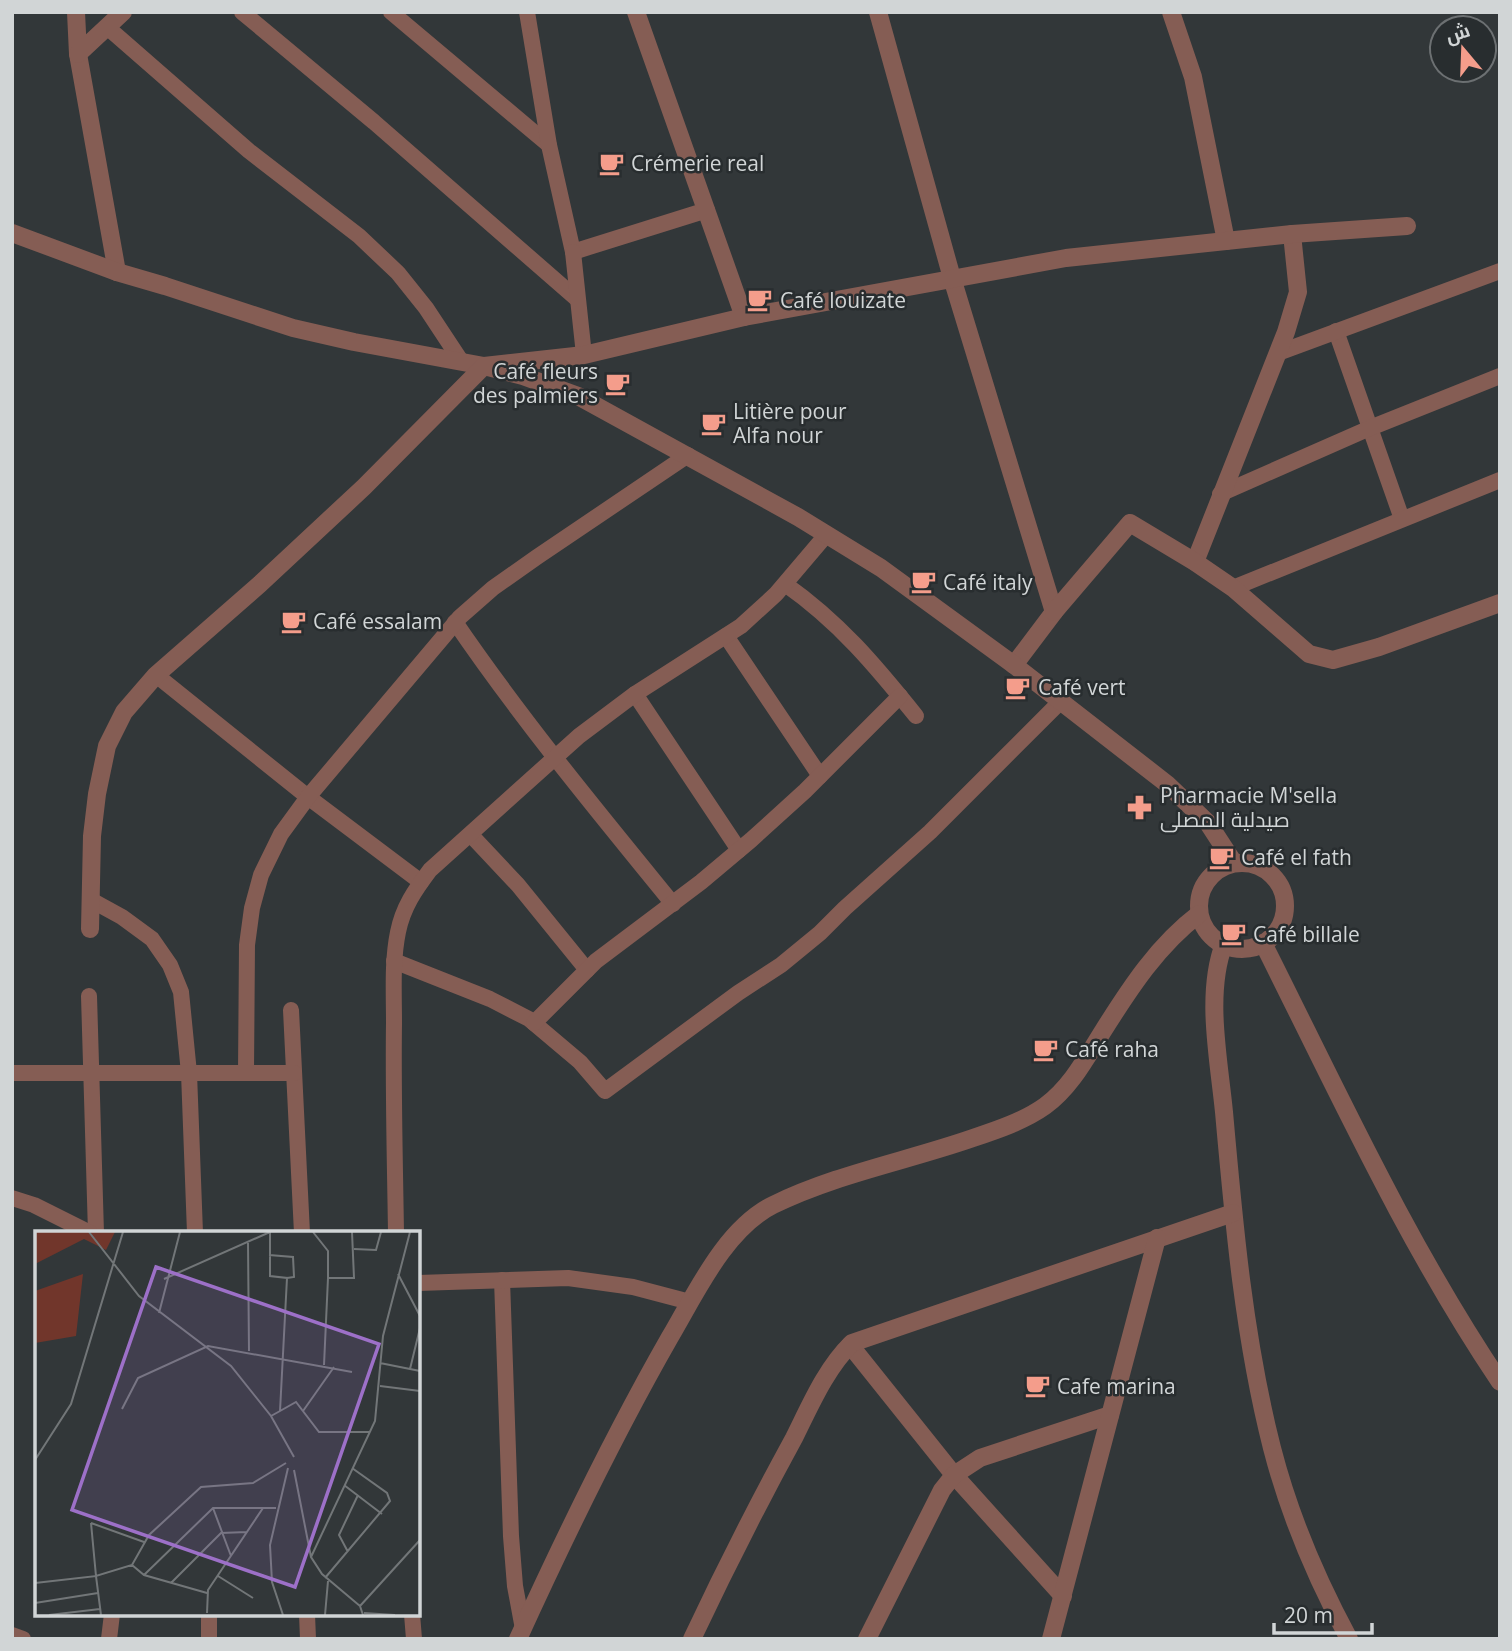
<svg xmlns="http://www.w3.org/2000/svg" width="1512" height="1651" font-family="'Open Sans',Cairo,sans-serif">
<rect width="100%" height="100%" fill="#323739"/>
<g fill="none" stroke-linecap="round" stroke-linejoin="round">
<g stroke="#855d54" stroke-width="16">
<path d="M242 12 374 122 577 299"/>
<path d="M391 12 549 145"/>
<path d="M527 12 549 145 573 252 707 210"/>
<path d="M107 27 249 151 359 236 398 273 426 308 461 361"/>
<path d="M573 252 584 355"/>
<path d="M1336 331 1402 519"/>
<path d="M1278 353 1500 271"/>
<path d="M1220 494 1370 428 1500 376"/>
<path d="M785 584C839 622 875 665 916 716"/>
<path d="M1233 588 1500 480"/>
<path d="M455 622C522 720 598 812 673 904"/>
<path d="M726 636 820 776"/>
<path d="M156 675 308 797 421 882"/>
<path d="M635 694 739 850"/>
<path d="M471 835 518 885 587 970"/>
<path d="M91 900 122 917 152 939 170 965 181 992 189 1073 195 1233"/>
<path d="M394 961 490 999 529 1019 580 1062 605 1091 738 993 781 965 820 933 845 908 930 832 1061 701"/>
<path d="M89 996 96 1233"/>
<path d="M291 1010 302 1233"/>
<path d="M534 1023 596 961 701 882 751 840 805 791 900 696"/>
<path d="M246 1072 247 945 252 908 261 875 281 834 308 797 460 617 493 588 537 557 688 455"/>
<path d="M12 1073H294"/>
<path d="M12 1198 34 1205 90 1233"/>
<path d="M396 1233C395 1163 393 1093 394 1023 394 993 392 961 398 932 403 907 415 890 430 870L579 736 635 694 741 626 776 594 827 534"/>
<path d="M502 1280 511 1536 515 1586 523 1629"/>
<path d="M418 1283 568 1278 633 1287 690 1302"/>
<path d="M209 1614V1639"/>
<path d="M307 1614 308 1639"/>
<path d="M412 1614 414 1639"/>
<path d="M12 1635 23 1639"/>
<path d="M109 1639 112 1614"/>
</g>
<g stroke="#855d54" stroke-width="18">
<path d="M76 12 78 54 117 272"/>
<path d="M636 12 744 317"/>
<path d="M878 12 952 278 1054 612 1014 665"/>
<path d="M1171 12 1193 77 1226 241"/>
<path d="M78 54 123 12"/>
<path d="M12 233 117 272 165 286 293 328 354 342 484 366 523 376 578 396 798 517 881 568 1014 665 1167 784 1208 823 1234 863"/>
<path d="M1195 562 1286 332 1298 292 1292 234"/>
<path d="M1054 612 1130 523 1195 562 1233 588 1309 654 1333 660 1379 647 1500 603"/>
<circle cx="1242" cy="906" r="43"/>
<path d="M90 929 92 836 97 794 107 746 124 712 156 675 260 584 364 487 484 366 584 355 744 317 1066 258 1292 234 1407 226"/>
<path d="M1263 943C1338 1092 1407 1244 1500 1382"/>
<path d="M1224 944C1205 994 1219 1060 1224 1112 1234 1225 1244 1338 1272 1448 1289 1514 1316 1578 1349 1639"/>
<path d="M850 1345 954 1475 1063 1596"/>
<path d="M518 1639C565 1536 614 1435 670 1337 696 1293 725 1229 773 1205 836 1174 907 1161 973 1138 997 1130 1024 1121 1045 1106 1071 1087 1086 1058 1103 1031 1130 988 1158 945 1199 914"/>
<path d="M692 1639C724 1571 758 1504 794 1438 810 1406 826 1368 852 1343L1233 1213"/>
<path d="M867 1639 942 1490 954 1475 980 1458 1110 1415"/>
<path d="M1051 1639 1157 1238"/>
</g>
</g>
<defs>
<symbol id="cafe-bare" viewBox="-9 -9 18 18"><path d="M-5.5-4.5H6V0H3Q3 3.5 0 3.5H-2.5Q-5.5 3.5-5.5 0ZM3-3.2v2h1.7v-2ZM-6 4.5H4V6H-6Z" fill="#f49d8b" stroke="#282d2f" stroke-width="2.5" paint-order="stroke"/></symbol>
<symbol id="pharmacy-bare" viewBox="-9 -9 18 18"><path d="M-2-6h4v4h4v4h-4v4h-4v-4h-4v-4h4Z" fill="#f49d8b" stroke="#282d2f" stroke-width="2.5" paint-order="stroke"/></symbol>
</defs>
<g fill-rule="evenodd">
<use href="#cafe-bare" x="594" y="146" width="35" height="35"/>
<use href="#cafe-bare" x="742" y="282" width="35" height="35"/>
<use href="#cafe-bare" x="600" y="366" width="35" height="35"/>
<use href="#cafe-bare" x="696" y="406" width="35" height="35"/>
<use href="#cafe-bare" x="906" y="564" width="35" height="35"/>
<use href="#cafe-bare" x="276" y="604" width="35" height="35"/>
<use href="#cafe-bare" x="1000" y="670" width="35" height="35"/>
<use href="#pharmacy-bare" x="1122" y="790" width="35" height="35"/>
<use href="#cafe-bare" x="1204" y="840" width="35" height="35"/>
<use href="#cafe-bare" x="1216" y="916" width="35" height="35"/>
<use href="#cafe-bare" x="1028" y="1032" width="35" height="35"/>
<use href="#cafe-bare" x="1020" y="1368" width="35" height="35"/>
</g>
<g text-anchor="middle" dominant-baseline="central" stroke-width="5" stroke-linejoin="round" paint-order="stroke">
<g font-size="21" fill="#d1d5d6" stroke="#282d2f" text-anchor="start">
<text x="631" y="163">Crémerie real</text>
<text x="780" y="300">Café louizate</text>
<text x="598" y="371" text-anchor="end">Café fleurs<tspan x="598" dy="24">des palmiers</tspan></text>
<text x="733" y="411">Litière pour<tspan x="733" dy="24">Alfa nour</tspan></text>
<text x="943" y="582">Café italy</text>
<text x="313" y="621">Café essalam</text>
<text x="1038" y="687">Café vert</text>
<text x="1160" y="795">Pharmacie M'sella<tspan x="1160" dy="24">صيدلية المصلى</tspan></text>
<text x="1241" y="857">Café el fath</text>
<text x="1253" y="934">Café billale</text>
<text x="1065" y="1049">Café raha</text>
<text x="1057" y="1386">Cafe marina</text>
</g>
</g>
<g transform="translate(35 1231)">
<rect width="385" height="385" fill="#323739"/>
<path d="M0 1H80L71 19 49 8 0 33ZM48 43 41 105 0 112V60Z" fill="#71362b"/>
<path fill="none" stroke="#727678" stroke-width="2" d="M54 1 104 65 196 135 236 185 259 226M235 1V45L252 47 245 180 236 185M278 1 293 20V47H319L317 1M213 12 214 120M319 18 341 19 346 1M234 24 258 26 259 46 252 47M363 43 385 85M129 48 235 1M124 82 145 1M345 132 385 140M289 134 293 47M375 138 385 97M345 155 385 160M87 178 103 147 173 115 317 141M245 180 261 171 284 201H334M268 180 299 136M0 229 36 173 88 1M259 239 276 326 287 343 325 375 328 384M309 254 347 283M178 277 196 325M56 292 61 345 97 334 114 304 166 256 218 252 251 232M56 292 109 311M313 321 304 304 323 264M276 326 340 190 348 105 375 1M97 334 109 344 172 362M109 344 178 277H241M183 345 218 367M290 347 355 270 352 262 317 237M0 352 61 345 66 384M136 352 186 302 212 301M0 372 63 362M325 375 385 309M172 382 173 359 228 277M329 382 360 384M14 384 65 378M248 384 237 351 235 314 253 237M290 384 293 350"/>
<path fill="#9d70c8" fill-opacity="0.15" stroke="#9d70c8" stroke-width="3.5" d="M121 36 344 113 260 356 37 279Z"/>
<rect width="385" height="385" fill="none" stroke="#d1d5d6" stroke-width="3.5"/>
</g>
<rect width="1512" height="1651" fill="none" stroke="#d1d5d6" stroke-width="28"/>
<g transform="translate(1463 49) rotate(341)"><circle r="33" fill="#282d2f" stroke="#6c7072" stroke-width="2"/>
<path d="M0-5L12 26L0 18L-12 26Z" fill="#f49d8b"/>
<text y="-10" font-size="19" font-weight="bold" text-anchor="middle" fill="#d1d5d6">ش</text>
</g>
<path d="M1274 1623v10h98v-10" fill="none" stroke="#d1d5d6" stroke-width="3.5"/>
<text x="1284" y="1623" font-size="21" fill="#d1d5d6" stroke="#282d2f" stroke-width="5" paint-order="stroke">20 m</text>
</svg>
